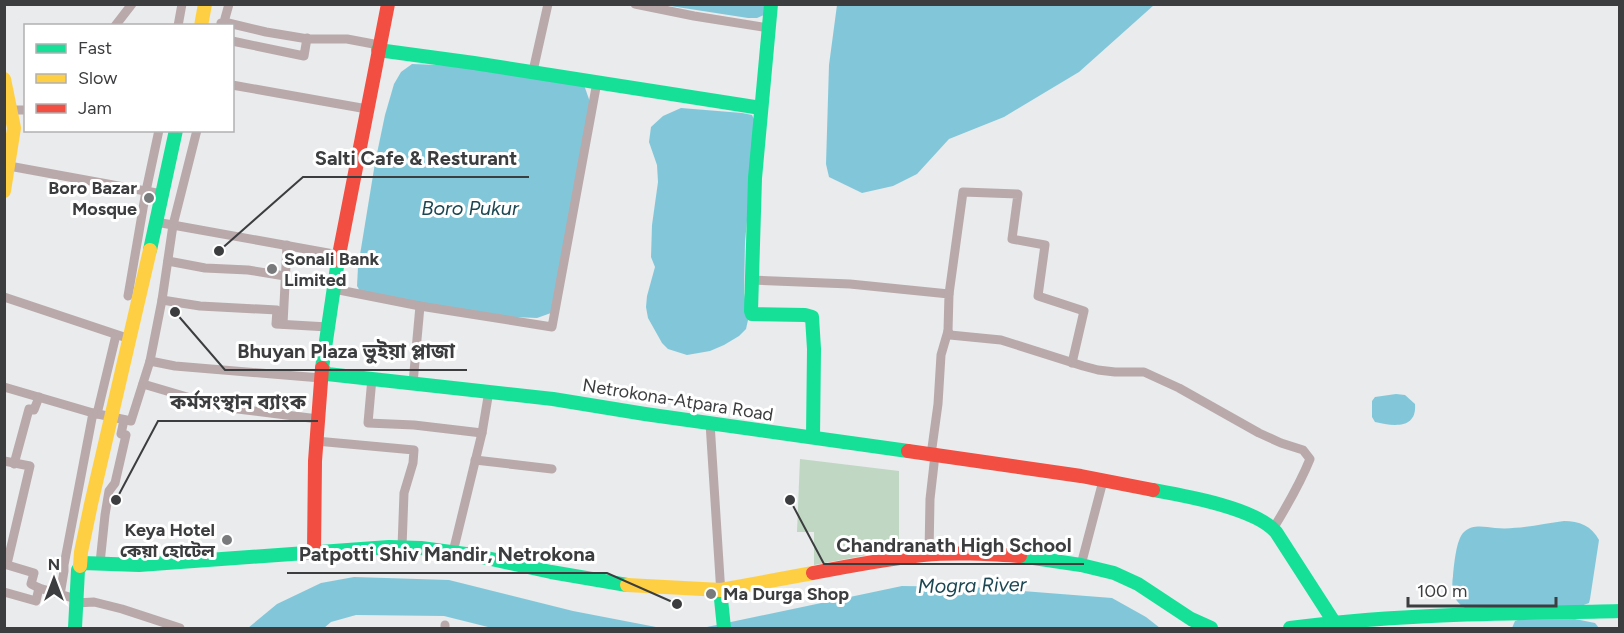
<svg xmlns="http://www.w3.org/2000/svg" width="1624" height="633" font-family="Figtree,'Noto Sans Bengali',sans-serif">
<rect width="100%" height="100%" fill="#e9ebed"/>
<path fill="#bfd7c3" d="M800 459 899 471V549L814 565V532H797Z"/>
<g fill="#82c7d9">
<path d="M664 5H766L764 15 757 18H748Z"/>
<path d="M837 5V4L1154 5 1079 72 1004 117 949 139 917 174 893 186 862 193 829 177 826 164 829 65Z"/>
<path d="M412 64 461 66 584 85 590 102 551 313 537 318 463 315 360 291 357 286 358 267 375 163 385 115 394 84 401 72Z"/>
<path d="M681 108 742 113 752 115 754 119 751 178 745 242 744 293 748 320 746 329 739 336 724 345 710 351 687 355 668 349 662 343 648 318 646 307 647 296 655 267 651 257 652 225 658 182 657 165 649 142 651 127 663 116Z"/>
<path d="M1396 394 1405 395 1415 404C1417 430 1392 426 1375 422L1372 417V401L1375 397Z"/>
<path d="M1564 521C1579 521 1592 526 1599 540L1590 599 1589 603 1581 606 1465 608C1453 601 1451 589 1453 576 1454 566 1456 539 1464 532 1473 524 1484 527 1495 528 1518 530 1541 524 1564 521Z"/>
<path d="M354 577 449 580 573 611 656 627H707L902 586 972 587 1112 598 1146 617 1160 628H492L444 616 356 615 331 622 324 628H248L277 604 321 583Z"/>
<path d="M1575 619 1595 623 1599 628H1512L1515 621 1518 620Z"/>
</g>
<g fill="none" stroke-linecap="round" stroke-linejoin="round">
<g stroke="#b9a9aa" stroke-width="9">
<path d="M635 4 694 16 769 28"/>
<path d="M224 22 266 32 308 39H347L379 45"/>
<path d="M221 23 224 22 229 4"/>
<path d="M115 26 132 4"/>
<path d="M178 26 182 4"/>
<path d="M232 41 304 56 307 38"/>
<path d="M533 71 548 4"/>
<path d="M232 85 367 109"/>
<path d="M11 110H26"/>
<path d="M9 166 162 194"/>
<path d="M156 222 339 255"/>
<path d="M168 261 205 268 248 270 285 276"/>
<path d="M751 280 850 284 949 294 948 331 950 335 1001 340 1083 366 1098 370 1115 372H1144L1179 388 1259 433 1281 443 1303 450 1310 459C1300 484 1287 506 1273 529"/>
<path d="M334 289 420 306 552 327 597 82"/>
<path d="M949 294 963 192 1018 194 1012 239 1045 245 1038 296 1084 311 1072 363"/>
<path d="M128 296 146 191 159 130"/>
<path d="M4 297 130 339"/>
<path d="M162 300 200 306 277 310 276 324 328 327"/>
<path d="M283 324 287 245"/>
<path d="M150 361 175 366 321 378"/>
<path d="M372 378 368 423 414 425 482 433"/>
<path d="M413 383 420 306"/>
<path d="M143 384 221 407 318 419"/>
<path d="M4 387 93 413 131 421 150 361 162 300 173 225 197 130"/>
<path d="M97 414 116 335"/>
<path d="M710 423 721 594"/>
<path d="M316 441 414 450 413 463 404 493 402 547"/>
<path d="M931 455 938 404 941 355 948 331"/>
<path d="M475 460 552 469"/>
<path d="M4 461 30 466 7 564"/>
<path d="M14 464 29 409 34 410 39 397"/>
<path d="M453 552 482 433 489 391"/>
<path d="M929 554 930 499 935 455"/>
<path d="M100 563 105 515 109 491 115 483 126 435 121 434 124 420"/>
<path d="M4 564 34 573 31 584 39 588"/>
<path d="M1081 565 1103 481"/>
<path d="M4 592 36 601 39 588 76 599"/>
<path d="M60 595 64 571V565L93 413"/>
<path d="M76 603 94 602 122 609 180 628"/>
<path d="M445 625V628"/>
</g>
<g stroke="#16e098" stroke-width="14">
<path d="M771 4 755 178 751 311 752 314 805 315 812 317 814 349 813 437"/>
<path d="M378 50 474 63 761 108"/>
<path d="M150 250 176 130"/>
<path d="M338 260 322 368 327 374 553 399 645 414 908 451"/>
<path d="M1153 490C1186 496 1255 508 1276 532L1334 622 1335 628"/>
<path d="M1020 556 1081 565 1114 573 1138 584 1191 619 1211 628"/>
<path d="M721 599 724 628"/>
<path d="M75 628 78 570 83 563 139 565 389 547 421 548 473 555 551 572 627 585"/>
<path d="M1290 628C1399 613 1510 614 1620 611"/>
</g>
<g stroke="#ffcf43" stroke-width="14">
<path d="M201 26 205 4"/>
<path d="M4 79 14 128 4 191"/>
<path d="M80 566 81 552 91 504 150 250"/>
<path d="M627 585 721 590 813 573"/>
</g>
<g stroke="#f24e42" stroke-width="14">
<path d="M338 260 388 4"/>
<path d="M908 451 1081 476 1153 490"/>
<path d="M314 553 315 461 322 368"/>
<path d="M813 573C849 566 886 559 923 555 955 552 987 554 1020 556"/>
</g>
</g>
<g fill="#797a7c" stroke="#fff" stroke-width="2">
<circle cx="149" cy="198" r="6"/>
<circle cx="272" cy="269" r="6"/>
<circle cx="227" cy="540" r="6"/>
<circle cx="711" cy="594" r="6"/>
</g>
<g text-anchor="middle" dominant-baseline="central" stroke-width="6" stroke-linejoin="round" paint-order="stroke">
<g font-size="18" font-weight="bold" fill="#3c3d3f" stroke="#fff" text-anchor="end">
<text x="137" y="188">Boro Bazar<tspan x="137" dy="21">Mosque</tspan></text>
<text x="284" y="259" text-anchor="start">Sonali Bank<tspan x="284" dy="21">Limited</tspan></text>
<text x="215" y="530">Keya Hotel<tspan x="215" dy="21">কেয়া হোটেল</tspan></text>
<text x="723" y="594" text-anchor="start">Ma Durga Shop</text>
</g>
<g font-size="18" fill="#3c3d3f" stroke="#fff">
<text transform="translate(678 400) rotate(9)">Netrokona-Atpara Road</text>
</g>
<g font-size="20" font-style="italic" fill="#1c4752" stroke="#fff">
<text x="470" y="208">Boro Pukur</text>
<text transform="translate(972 585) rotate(-1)">Mogra River</text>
</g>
</g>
<path fill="none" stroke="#3c3d3f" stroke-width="2" d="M219 251L303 177H529M175 312L225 370H467M116 500L158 421H318M790 500L824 564H1084M677 604L607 573H287"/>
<g fill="#3c3d3f" stroke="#fff" stroke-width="2">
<circle cx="219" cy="251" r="6"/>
<circle cx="175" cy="312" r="6"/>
<circle cx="116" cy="500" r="6"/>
<circle cx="790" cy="500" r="6"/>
<circle cx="677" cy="604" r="6"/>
</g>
<g font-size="20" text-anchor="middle" font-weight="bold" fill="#3c3d3f" stroke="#fff" stroke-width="6" stroke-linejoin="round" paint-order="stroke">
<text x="416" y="165">Salti Cafe &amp; Resturant</text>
<text x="346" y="358">Bhuyan Plaza ভুইয়া প্লাজা</text>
<text x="238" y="409">কর্মসংস্থান ব্যাংক</text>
<text x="954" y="552">Chandranath High School</text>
<text x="447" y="561">Patpotti Shiv Mandir, Netrokona</text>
</g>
<rect width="1624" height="633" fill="none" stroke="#3c3d3f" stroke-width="12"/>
<rect x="24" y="24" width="210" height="108" fill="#ffffff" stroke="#b1b1b2" stroke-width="1.5"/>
<rect x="36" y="44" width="30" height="9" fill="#16e098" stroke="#b1b1b2" stroke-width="1.5"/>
<text x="78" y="54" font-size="18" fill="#3c3d3f">Fast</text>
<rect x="36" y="74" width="30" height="9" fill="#ffcf43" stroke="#b1b1b2" stroke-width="1.5"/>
<text x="78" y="84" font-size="18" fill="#3c3d3f">Slow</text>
<rect x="36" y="104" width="30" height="9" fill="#f24e42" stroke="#b1b1b2" stroke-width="1.5"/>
<text x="78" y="114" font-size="18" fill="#3c3d3f">Jam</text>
<g transform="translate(54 579)" stroke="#ffffff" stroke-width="4.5" paint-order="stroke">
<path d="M0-4.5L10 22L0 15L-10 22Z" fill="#3c3d3f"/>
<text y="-9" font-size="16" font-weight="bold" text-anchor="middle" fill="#3c3d3f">N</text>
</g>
<path d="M1408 597v9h148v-9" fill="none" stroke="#3c3d3f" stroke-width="3"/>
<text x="1417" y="597" font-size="18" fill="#3c3d3f" stroke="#ffffff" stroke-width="4.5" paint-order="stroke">100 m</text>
</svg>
